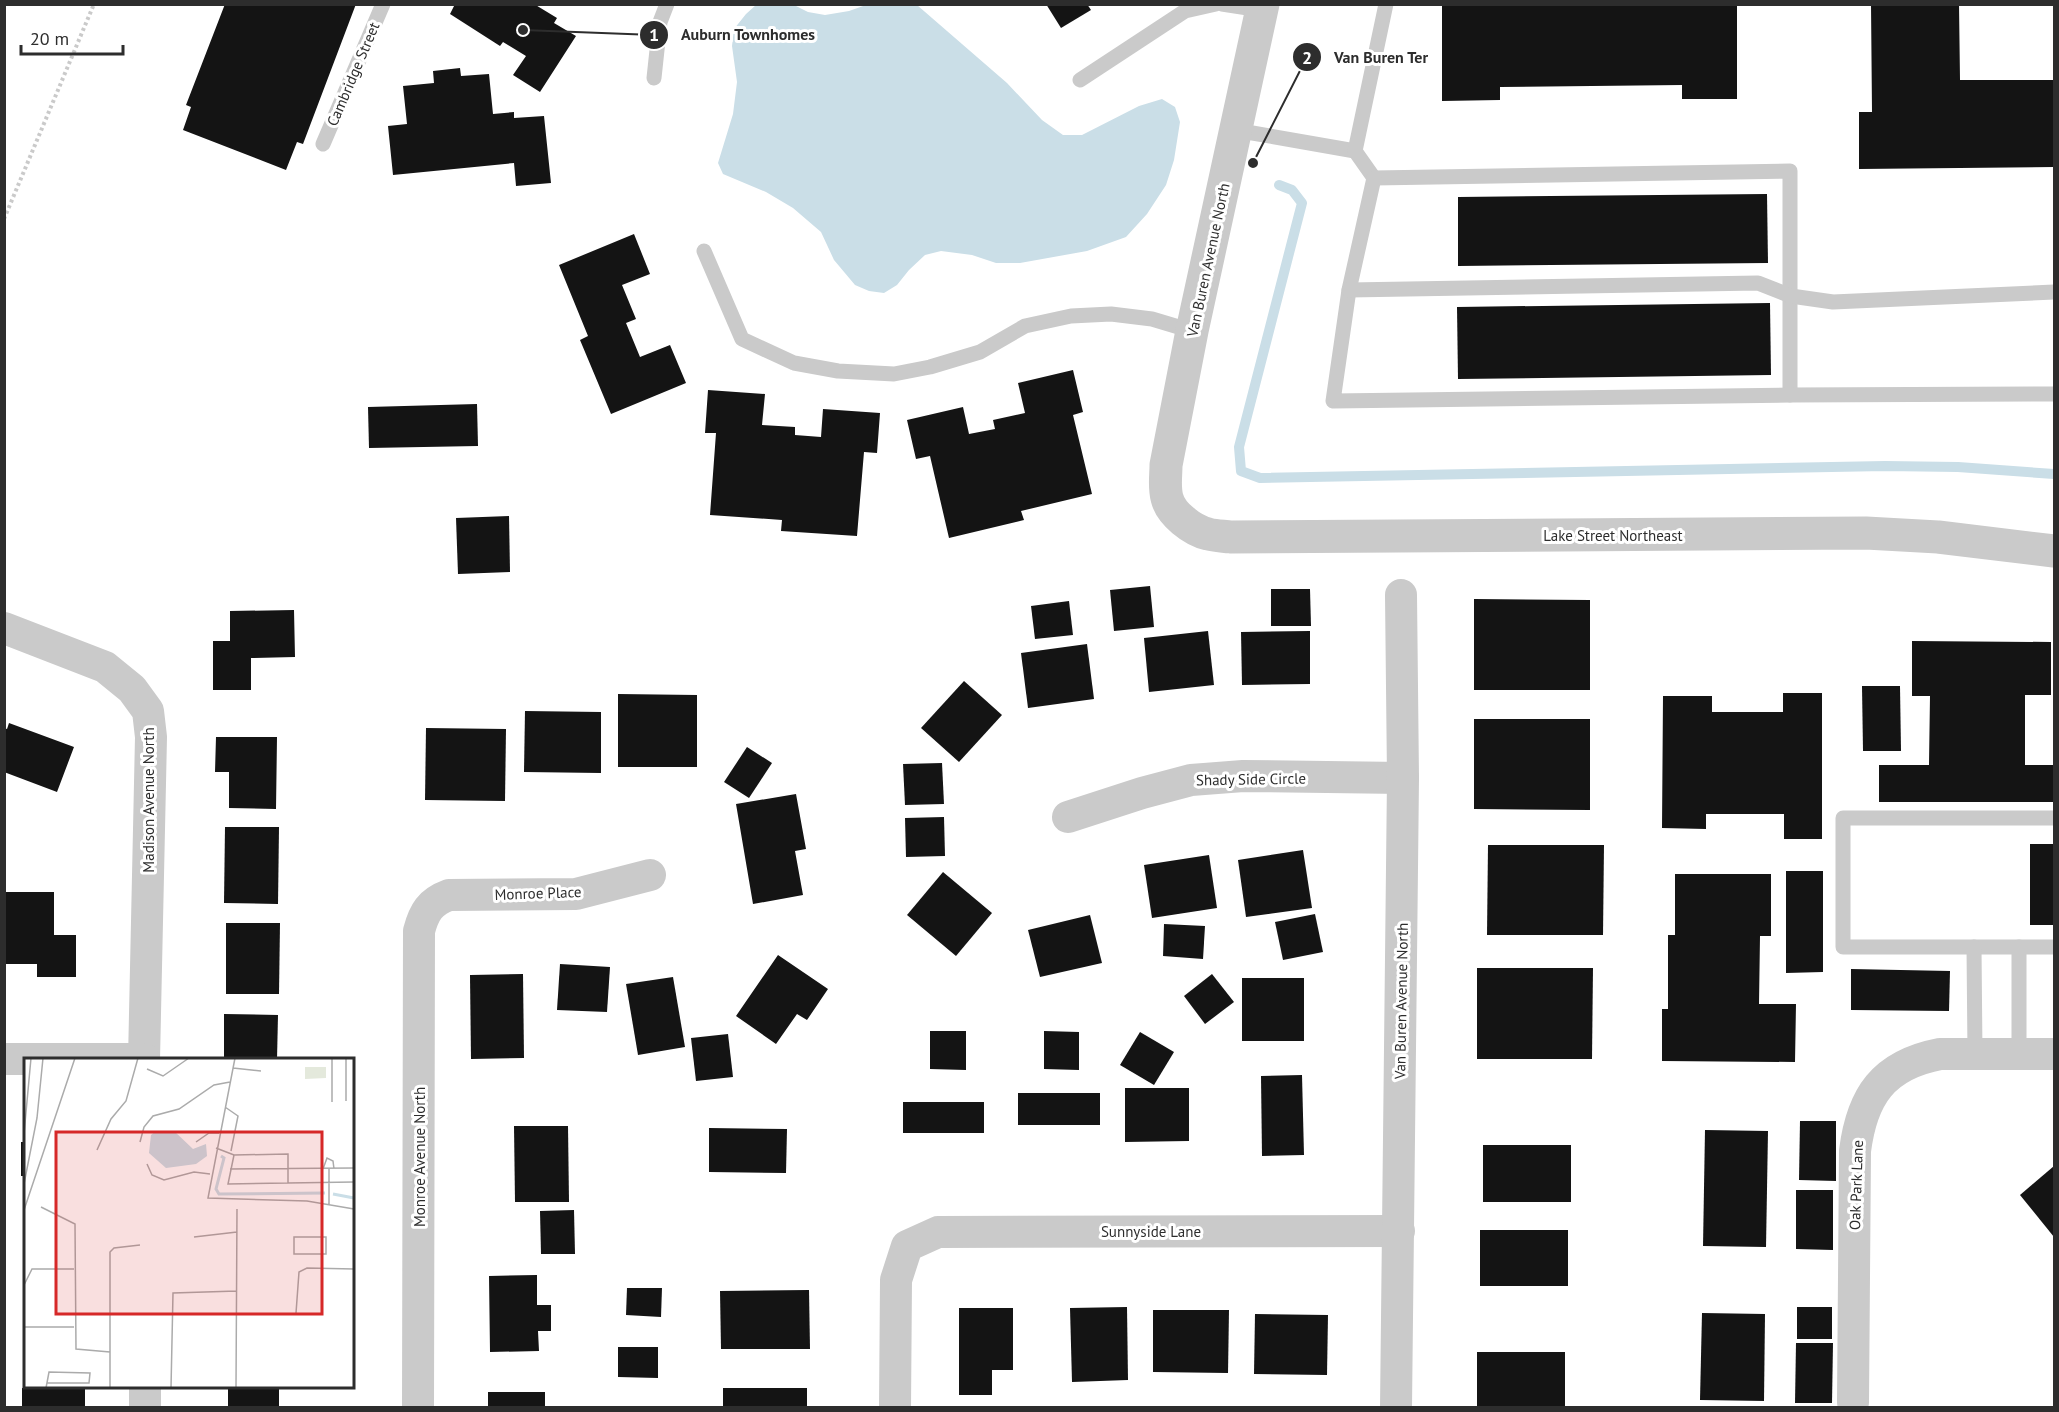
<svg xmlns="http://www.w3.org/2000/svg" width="2059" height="1412" font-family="'PT Sans',sans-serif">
<rect width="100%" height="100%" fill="#fff"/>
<path fill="#cadee7" d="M756 5H794L808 12 825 15 849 11 866 5H917L1007 83 1042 120 1063 135H1082L1139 106 1162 99 1175 107 1180 122 1174 160 1166 185 1147 214 1126 237 1087 251 1020 263H996L972 255 941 251 925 255 909 270 897 285 884 293 869 291 855 285 834 260 821 232 793 208 766 192 723 174 718 163 733 114 737 82 732 46 734 29 746 14Z"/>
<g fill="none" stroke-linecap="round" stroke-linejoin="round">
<path stroke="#cadee7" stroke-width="10" d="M1279 185 1292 190 1302 203 1239 447 1241 471 1260 478 1885 466 1958 467 2054 474"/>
</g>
<g fill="#141414">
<path d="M225 4H356L303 144 297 142 286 170 183 130 191 107 186 105Z"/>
<path d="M455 4H534L557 18 554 23 576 36 540 92 513 75 526 56 503 42 500 46 450 14Z"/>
<path d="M1046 4H1087L1091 10 1061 28Z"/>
<path d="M1442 4H1737V99H1682V85L1500 87V100L1442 101Z"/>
<path d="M1871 4H1959L1960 80H2054V167L1859 169V112H1872Z"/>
<path d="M460 68 461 76 489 74 493 114 514 112V118L544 116 551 183 516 186 514 163 393 175 388 126 407 124 403 86 434 83 433 71Z"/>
<path d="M1767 194 1768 263 1458 266V197Z"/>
<path d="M634 234 650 274 622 285 636 319 626 323 640 357 670 345 686 383 611 414 580 340 588 336 559 265Z"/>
<path d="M1770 303 1771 375 1458 379 1457 307Z"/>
<path d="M1073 370 1083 412 1073 415 1092 494 1021 511 1024 520 949 538 930 456 916 459 907 420 963 407 969 434 995 429 993 420 1025 413 1018 383Z"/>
<path d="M708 390 765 394 762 425 795 427V435L821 437 823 409 880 413 877 453 864 452 857 536 781 531 782 520 710 515 716 433H705Z"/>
<path d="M477 404 478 446 369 448 368 407Z"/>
<path d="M509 516 510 572 458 574 456 518Z"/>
<path d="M1150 586 1154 627 1114 631 1110 590Z"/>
<path d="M1271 589H1310L1311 626H1271Z"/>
<path d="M1474 599 1590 600V690H1474Z"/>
<path d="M1069 601 1073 635 1035 639 1031 606Z"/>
<path d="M294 610 295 657 251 658V690H213V641H230V611Z"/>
<path d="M1208 631 1214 685 1149 692 1144 638Z"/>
<path d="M1310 631V684L1242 685 1241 632Z"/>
<path d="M1912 641 2051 642V695H2025V765H2054V802H1879V765H1929L1930 696H1912Z"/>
<path d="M1087 644 1094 699 1028 708 1021 653Z"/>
<path d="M964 681 1002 715 959 762 921 728Z"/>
<path d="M1862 686H1900L1901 751H1863Z"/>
<path d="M1783 693H1822V839H1784V814H1706V829L1662 828 1663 696H1712V712H1783Z"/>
<path d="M618 694 697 695V767H618Z"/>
<path d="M525 711 601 712V773L524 772Z"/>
<path d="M1474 719H1590V810L1474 809Z"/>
<path d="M9 723 74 747 57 792 4 772V728L7 729Z"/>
<path d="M426 728 506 729 505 801 425 800Z"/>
<path d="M216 737H277L276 809 229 808V772H215Z"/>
<path d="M747 747 772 763 749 798 724 782Z"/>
<path d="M942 763 944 804 905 805 903 764Z"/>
<path d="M796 794 806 849 795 851 803 895 753 904 736 804Z"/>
<path d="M944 817 945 856 906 857 905 818Z"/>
<path d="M225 827H279L278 904 224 903Z"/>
<rect x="2030" y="844" width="24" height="81"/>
<path d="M1488 845H1604L1603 935H1487Z"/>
<path d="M1303 850 1312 908 1246 917 1238 860Z"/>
<path d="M1209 855 1217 908 1152 918 1144 865Z"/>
<path d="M1786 871H1823V972L1786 973Z"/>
<path d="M943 872 992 913 956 956 907 915Z"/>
<path d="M1675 874H1771V936H1760L1759 1004H1796L1795 1062 1662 1061V1009H1668V935H1675Z"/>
<path d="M4 892H54V935H76V977H37V964H4Z"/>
<path d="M1315 914 1323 952 1283 960 1275 922Z"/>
<path d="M1090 915 1102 963 1040 977 1028 930Z"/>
<path d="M226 923H280L279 994H226Z"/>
<path d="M1164 924 1205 926 1203 959 1163 956Z"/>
<path d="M778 955 828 989 807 1020 797 1014 776 1044 736 1016Z"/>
<path d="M560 964 610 967 607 1012 557 1010Z"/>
<path d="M1477 968H1593L1592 1059H1477Z"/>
<path d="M1851 969 1950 971 1949 1011 1851 1010Z"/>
<path d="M523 974 524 1058 471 1059 470 975Z"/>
<path d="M1212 974 1234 1002 1205 1024 1184 996Z"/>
<path d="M673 977 685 1047 638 1055 626 984Z"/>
<rect x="1242" y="978" width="62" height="63"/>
<path d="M224 1014 278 1015 277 1060H224Z"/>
<path d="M930 1031H966V1070L930 1069Z"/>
<path d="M1044 1031 1079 1032V1070L1044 1069Z"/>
<path d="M1140 1032 1174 1052 1154 1085 1120 1065Z"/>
<path d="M728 1034 733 1077 696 1081 691 1038Z"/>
<path d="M1302 1075 1304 1155 1262 1156 1261 1076Z"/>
<path d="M1125 1088H1189V1141L1125 1142Z"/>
<rect x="1018" y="1093" width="82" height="32"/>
<rect x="903" y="1102" width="81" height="31"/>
<path d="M1800 1121H1836V1181L1799 1180Z"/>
<path d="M514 1126H568L569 1202H515Z"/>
<path d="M709 1128 787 1129 786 1173 709 1172Z"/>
<path d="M1705 1130 1768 1131 1766 1247 1703 1246Z"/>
<rect x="21" y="1142" width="5" height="34"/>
<rect x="1483" y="1145" width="88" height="57"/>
<path d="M2054 1166V1237L2020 1195Z"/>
<path d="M1796 1190H1833V1250L1796 1249Z"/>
<path d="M574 1210 575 1254H541L540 1211Z"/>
<rect x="1480" y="1230" width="88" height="56"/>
<path d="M537 1275V1305H551V1331H538L539 1351 490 1352 489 1276Z"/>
<path d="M627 1288H662L661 1317 626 1315Z"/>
<path d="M809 1290 810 1349H721L720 1291Z"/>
<path d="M1127 1307 1128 1380 1072 1382 1070 1308Z"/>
<rect x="1797" y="1307" width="35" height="32"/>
<path d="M959 1308H1013V1370H992V1395H959Z"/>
<path d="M1153 1310H1229L1228 1373 1153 1372Z"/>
<path d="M1702 1313 1765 1314 1764 1401 1700 1400Z"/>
<path d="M1255 1314 1328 1315 1327 1375 1254 1374Z"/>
<path d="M1796 1343H1833L1832 1403H1795Z"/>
<path d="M618 1347H658V1378L618 1377Z"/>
<rect x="1477" y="1352" width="88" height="56"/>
<path d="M39 1386H85V1408H22V1388Z"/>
<rect x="228" y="1386" width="51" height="22"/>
<rect x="723" y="1388" width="84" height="20"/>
<rect x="488" y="1392" width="57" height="16"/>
</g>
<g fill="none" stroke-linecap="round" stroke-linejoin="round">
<path stroke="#cacaca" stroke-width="4" stroke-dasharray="3 3" stroke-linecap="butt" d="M4 219 94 4"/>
<g stroke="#cacaca" stroke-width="15">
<path d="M1222 4 1261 10"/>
<path d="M654 78 660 22 667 4"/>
<path d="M1080 80 1185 11 1216 4"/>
<path d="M1235 130 1355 151 1374 178 1790 171V395"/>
<path d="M323 144 383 4"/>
<path d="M1355 151 1386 4"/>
<path d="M1374 178 1349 290 1333 401 1790 395 2054 394"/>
<path d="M704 251 742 339 794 363 838 371 894 374 930 367 980 352 1025 326 1071 316 1111 314 1152 319 1192 331"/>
<path d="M1349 290 1758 283 1791 296 1833 302 2054 292"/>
<path d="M2054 818H1843V947H2054"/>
<path d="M1974 947 1975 1054"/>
<path d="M2019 947V1054"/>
</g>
<g stroke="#cacaca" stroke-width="32">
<path d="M4 628 105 667 132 689 148 711 151 737 144 1060"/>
<path d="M1068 817 1142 793 1191 780 1243 776 1403 778"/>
<path d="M4 1059H144"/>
<path d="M145 1386V1408"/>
<path d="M1853 1402 1855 1151C1862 1096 1883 1065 1940 1054H2054"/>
<path d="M418 1408 419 931C424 912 430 902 449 895L576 894 650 875"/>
<path d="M895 1408 896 1280 907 1246 938 1232 1399 1231"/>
<path d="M1396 1408 1403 778 1401 595"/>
</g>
<path stroke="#cacaca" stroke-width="33" d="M1263 4 1192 331 1166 465C1166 476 1164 487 1167 498 1171 514 1192 530 1208 534 1215 536 1224 536 1231 537L1866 533 1938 537 2054 551"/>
</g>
<g text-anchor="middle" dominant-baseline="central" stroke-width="6" stroke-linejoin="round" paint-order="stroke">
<g font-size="15" fill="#2d2d2d" stroke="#fff">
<text transform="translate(353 74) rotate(-67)">Cambridge Street</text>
<text transform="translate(1208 260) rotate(-78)">Van Buren Avenue North</text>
<text x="1613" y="535">Lake Street Northeast</text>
<text transform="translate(1251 779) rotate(-1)">Shady Side Circle</text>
<text transform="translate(148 800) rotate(-90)">Madison Avenue North</text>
<text transform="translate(538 893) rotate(-2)">Monroe Place</text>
<text transform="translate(1401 1001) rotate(-89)">Van Buren Avenue North</text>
<text transform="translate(419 1157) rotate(-90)">Monroe Avenue North</text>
<text transform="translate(1856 1185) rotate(-88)">Oak Park Lane</text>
<text x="1151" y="1231">Sunnyside Lane</text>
</g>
</g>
<g transform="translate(24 1058)">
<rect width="330" height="330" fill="#fff"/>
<path d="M281 9H302V20L281 21Z" fill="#e4e9dc"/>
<path d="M132 73H150L169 91 182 86 183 98 172 106 142 110 125 95 127 77Z" fill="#cadee7"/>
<path fill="none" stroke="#cadee7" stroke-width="3" d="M197 98 200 100 192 131 195 136 301 135M309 136 330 140"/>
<path fill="none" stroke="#ababab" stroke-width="1.5" d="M211 0 184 140 283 143 330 151M209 10 237 13M123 11 139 18 165 0M322 43V0M308 44V0M201 49 214 58 207 93M0 76 7 0M116 84 120 69 129 58 155 51 190 27 206 24M172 84 185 75H195M192 90 210 97 264 96V125M73 92 87 61 102 43 114 0M210 97 204 126 330 124M123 106 128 117 140 122 170 114 186 116M206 111 330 110M299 111 303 100 309 103 310 111M0 126 13 60 19 0M305 146V111M17 149 51 166 52 291 86 294M0 152 51 0M170 179 213 174M270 179H302V196H270ZM0 227 8 211H50M272 255 275 214 283 210 330 211M0 269H50M22 330 25 314 66 315 65 325H23M86 330V194L90 190 116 187M147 330 149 235 213 233M212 330 213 151"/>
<path fill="#d62828" fill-opacity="0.15" stroke="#d62828" stroke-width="3" d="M32 74H298V256H32Z"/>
<rect width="330" height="330" fill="none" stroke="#2d2d2d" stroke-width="3"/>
</g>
<path fill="none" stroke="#2d2d2d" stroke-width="2" d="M523 30L654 35M1253 163L1307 57"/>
<g fill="#2d2d2d" stroke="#fff" stroke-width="2">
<circle cx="523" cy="30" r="6"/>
<circle cx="1253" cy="163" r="6"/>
<circle cx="654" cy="35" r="15"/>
<circle cx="1307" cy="57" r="15"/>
</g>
<g font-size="18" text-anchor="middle" font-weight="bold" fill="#fff">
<text x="654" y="41">1</text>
<text x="1307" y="64">2</text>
</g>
<g font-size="16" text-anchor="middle" font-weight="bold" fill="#2d2d2d" stroke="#fff" stroke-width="6" stroke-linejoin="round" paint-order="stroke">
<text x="748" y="40">Auburn Townhomes</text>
<text x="1381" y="63">Van Buren Ter</text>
</g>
<rect width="2059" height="1412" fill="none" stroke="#2d2d2d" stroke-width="12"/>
<path d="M21 45v9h102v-9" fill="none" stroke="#2d2d2d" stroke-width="3"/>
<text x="30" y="45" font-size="18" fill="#2d2d2d" stroke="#ffffff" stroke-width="4.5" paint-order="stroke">20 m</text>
</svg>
